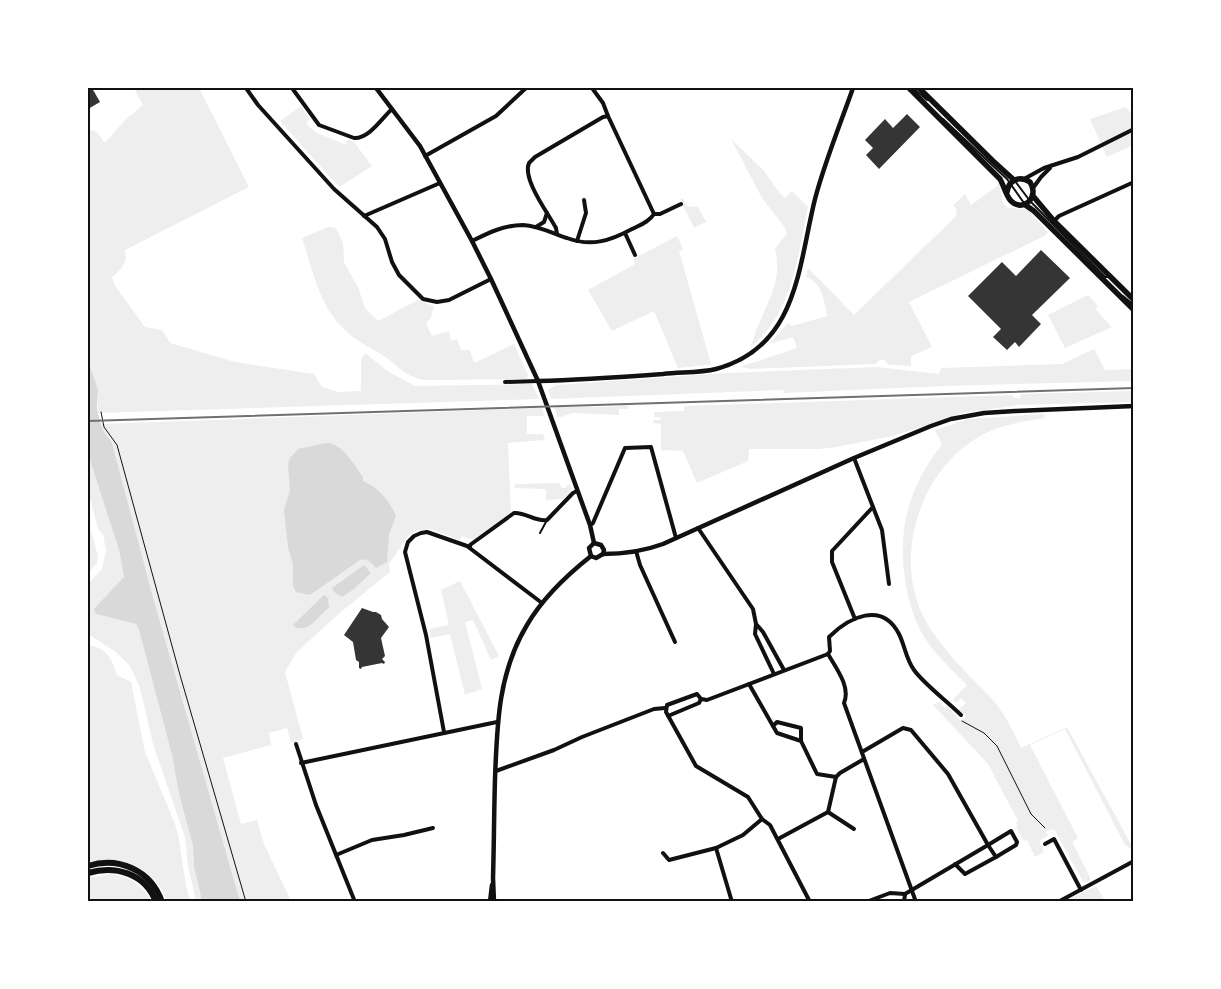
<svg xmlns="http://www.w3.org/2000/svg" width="1221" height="989" font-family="'Source Serif 4',serif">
<rect width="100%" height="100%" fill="#fff"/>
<g fill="#eee">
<path d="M134 88H199L249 187 125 250C128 263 122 268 112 277L115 286 145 327 162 330 170 343 235 362 314 374 322 387 338 392 361 391V360L365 353 389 372 415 386 532 384 539 399 98 413V390L88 360V132L91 130 97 132 105 143 126 119 143 105Z"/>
<path d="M301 106 310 119 306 123 315 132 346 145 348 139 354 142 372 166 339 187 280 121Z"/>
<path d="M1126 107 1133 117V145L1107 157 1090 119Z"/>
<path d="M731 139 764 171 778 191 785 198 792 191 808 207C797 259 793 311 751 347 759 312 785 287 775 249L787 233 783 225 762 198Z"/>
<path d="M999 183 1003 203 1008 208 1027 209 1048 232 1046 235 909 302 932 347 911 356V366L889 365 883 359 878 361 876 364 752 369 740 367 797 348 793 337 769 344 788 323 792 326 827 316C824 301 823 283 806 277L808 268 854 315 956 216 957 210 953 205 965 194 971 205 996 187Z"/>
<path d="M683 198 687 206 698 207 706 222 694 228 680 199Z"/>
<path d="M328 227 336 228 343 243 344 262 358 287 365 308 378 321 418 300 434 306 431 318 426 323 432 336 449 331 451 341 457 339 461 350H470L474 363 514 344 528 375 527 379 423 380C403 375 400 367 384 356 371 348 354 340 343 328 319 305 312 268 302 238Z"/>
<path d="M677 236 683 249 679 251 711 364H715L678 368 654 311 612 331 588 290 635 264 633 259Z"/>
<path d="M1088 295 1098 306 1095 309 1112 327 1065 348 1048 315Z"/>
<path d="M1094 349 1105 370 1133 369V381L944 386 784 393 783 390 551 399 548 390 556 385 726 373 877 367 939 374 941 368 1062 364Z"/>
<path d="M1133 391V402L1018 405 963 413 893 436 836 447 818 449H749L748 461 697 483 683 451 661 450V424L653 423V420H661L660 417H655L654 412 684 411V406L1012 395 1015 398H1020L1021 394Z"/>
<path d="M626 405V406H628L629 409H619V415L572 413 558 418 554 407H610Z"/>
<path d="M542 408 544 416H527V434H543L545 440 508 443 511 512 473 540 462 536 460 540 430 529 415 531 409 535 389 564 390 572 336 616 296 653 285 672 303 739 291 743 287 728 269 733 271 745 223 758 241 824 257 820 264 844 291 901H240L154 601 112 443 103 430 101 424Z"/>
<path d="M1044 414 1045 418C1021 422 998 425 977 438 917 474 891 564 928 625 941 646 959 665 976 683 983 690 991 697 997 705 1007 718 1014 733 1021 748L1067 727 1133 848V851L1125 845 1065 729 1030 745 1078 838 1072 842 1090 877V880L1084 883 1054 829 1046 832 1048 836 1039 841 1044 852 1035 857 1027 840 1024 841 1016 827 1018 826 1016 823 1018 821 988 764 933 705 939 702 945 708 947 706 961 721 966 716 959 709 966 703 961 698 956 703 953 700 967 685C954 672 939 658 928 643 915 624 908 602 905 579 897 527 910 486 942 444L935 430 968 419Z"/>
<path d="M88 454 119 550 124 577 96 614 136 624 139 630 172 755 179 794 193 846 194 867 202 901H196L188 866 185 837 153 744 140 688 130 666 116 652 88 634V584L102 569 106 551 103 534 98 529 88 490Z"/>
<path d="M559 483 562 488H566V486L570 484 572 489 563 499 546 500V489L514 488 515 484Z"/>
<path d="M88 520 98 556 97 563 88 573Z"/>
<path d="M460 581 499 656 491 660 473 620 465 622 482 689 465 695 450 634 431 638 429 629 449 625 441 590Z"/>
<path d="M88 645C107 649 111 657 117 675L131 682 145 752 175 824 179 839 186 886 190 901H167C155 868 120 853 88 864Z"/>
<path d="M111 874C131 877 141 885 152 901H88V878Z"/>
<path d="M1096 886 1105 901H1065Z"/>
</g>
<g fill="#d9d9d9">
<path d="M88 360 98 390 97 409 101 424 103 430 112 443 154 601 240 901H202L194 867 193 846 179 794 172 755 139 630 136 624 96 614 94 609 124 577 119 550 88 454Z"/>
<path d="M326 443C343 443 354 465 363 477V481C379 488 389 500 396 516L389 534 387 562 376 568C372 563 367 558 360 560L310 595 296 592 293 586V564L288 547 284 510 290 490 288 465 290 458 298 449Z"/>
<path d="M364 565 371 573 354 589 342 597 334 592 332 588Z"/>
<path d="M324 595 328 598 329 608C318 615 311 633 295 627L293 625Z"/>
</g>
<g fill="#353535">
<path d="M88 88H92L100 102 88 109Z"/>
<path d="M907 114 920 127 879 169 866 155 873 148 865 140 885 119 893 128Z"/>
<path d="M1041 250 1070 278 1032 315 1041 324 1019 347 1015 342 1007 350 993 337 1001 329 968 296 1002 262 1016 276Z"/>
<path d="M362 608 373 612H376L381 615 382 619 389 627 381 638 385 656 382 659 385 662 384 664 382 663 362 667 361 669 359 668V662L356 660 353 642 344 635Z"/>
</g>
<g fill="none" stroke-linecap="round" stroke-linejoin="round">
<g stroke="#111" stroke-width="1">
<path d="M101 412 104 427 117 445 180 675 246 902"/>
<path d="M962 721 984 733 997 746 1031 814 1045 828"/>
</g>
<g stroke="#111" stroke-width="2">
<path d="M913 88 927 100"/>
<path d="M943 119 1007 179 1024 203"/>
<path d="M1015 181 1030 201 1105 277H1108"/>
<path d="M1123 296 1134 305"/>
<path d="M540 533 547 520"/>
</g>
<g stroke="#111" stroke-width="4">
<path d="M246 88 258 105 334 189 377 227 385 239 392 262 399 275 423 299 437 302 449 300 491 279"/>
<path d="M292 88 319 125 354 138C369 139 382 118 392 109"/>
<path d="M592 88 603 103 608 116"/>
<path d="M425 156 496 116 526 88"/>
<path d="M1024 179 1044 168 1078 157 1134 129"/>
<path d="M1033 188 1041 177 1050 168"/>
<path d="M364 216 440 183"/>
<path d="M1054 221 1059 216 1134 182"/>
<path d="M536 227 544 222 547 213"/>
<path d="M625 233 635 255"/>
<path d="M557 234 556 228C548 213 522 179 529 163L535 157 603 117 608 116 654 214"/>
<path d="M472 241C488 233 504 225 523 225 539 226 552 233 567 238 591 247 610 241 632 229 640 225 649 222 654 214H660L681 204"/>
<path d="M577 241 586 213 584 200"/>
<path d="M505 382 538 381"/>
<path d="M854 458 873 507 832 551V562L855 619"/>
<path d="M873 507 882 530 889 584"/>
<path d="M590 525 593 523 625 448 651 447 676 538"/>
<path d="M698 528 753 609 756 624"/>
<path d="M470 548V545L514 513C526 512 535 522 547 520L573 493 577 491"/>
<path d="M636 551 640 565 675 642"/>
<path d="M828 654C836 668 851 687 844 703L916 902"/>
<path d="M828 654 830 651 829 637C849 617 882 601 899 634 905 646 906 659 914 670 924 684 948 702 961 715"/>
<path d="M774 674 755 634 756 624 763 632 784 670"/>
<path d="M749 684 773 726"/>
<path d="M701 699 707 700 828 654"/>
<path d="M668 716 699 703 701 699 697 694 667 705 666 712 696 766 748 797 762 819 770 825 810 902"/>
<path d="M444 732 426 635 405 552 408 542 414 536 421 533 427 532 467 546 542 603"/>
<path d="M801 741V728L777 722 773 726 777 733 801 741 817 774 836 777"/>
<path d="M296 744 316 805 355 902"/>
<path d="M862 752 903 728 911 730 948 774 988 845 1011 831 1017 842 1016 845 996 857"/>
<path d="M301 763 497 722"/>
<path d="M496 771 554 750 582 737 654 709 665 708"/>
<path d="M828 812 854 829"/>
<path d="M778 839 828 812 836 777 840 773 864 759"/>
<path d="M1045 844 1054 839 1081 890"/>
<path d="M716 848 732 902"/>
<path d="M663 853 669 860 716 848 743 835 762 819"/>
<path d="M336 855 372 840 404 835 433 828"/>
<path d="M866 902 890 893 905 894 988 845 996 857 965 874 955 864"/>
<path d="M904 902 905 894"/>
<path d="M1058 902 1134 861"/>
</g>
<g stroke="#111" stroke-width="4.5">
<path d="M376 88 420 146 472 241 491 279 538 381 590 525 594 543"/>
<path d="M538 381C580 380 622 377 663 374 681 372 700 373 716 369 798 347 798 267 815 199 825 161 840 125 853 88"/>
<path d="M594 543 601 545 604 550 603 554"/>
<path d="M603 554C623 554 644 551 663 544L854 458 931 426 951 419 984 413 1015 411 1134 406"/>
<path d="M591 556 589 548 594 543"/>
<path d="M591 556 596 558 603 554"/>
<path d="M490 902 492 885"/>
<path d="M494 902 493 878C494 845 494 812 495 779 497 725 498 673 527 625 542 599 567 575 591 556"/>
</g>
<g stroke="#111" stroke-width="5.5">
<path d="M909 88 1000 179C1004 186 1006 196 1011 201 1023 213 1040 197 1030 182 1019 175 1009 180 1007 192"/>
<path d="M919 88 993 161 1014 180"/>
<path d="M1033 196 1054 221 1134 300"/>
<path d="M1024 204 1034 211 1134 310"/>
</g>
<g stroke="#111" stroke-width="6">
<path d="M88 866C118 856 151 870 162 902"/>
<path d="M88 873C115 865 145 873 156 902"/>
</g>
<path stroke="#707070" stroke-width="2" d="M88 421 1134 388"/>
</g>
<rect width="1221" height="989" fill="none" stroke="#ffffff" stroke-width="178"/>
<rect x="89" y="89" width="1043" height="811" fill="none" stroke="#111" stroke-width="2"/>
</svg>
